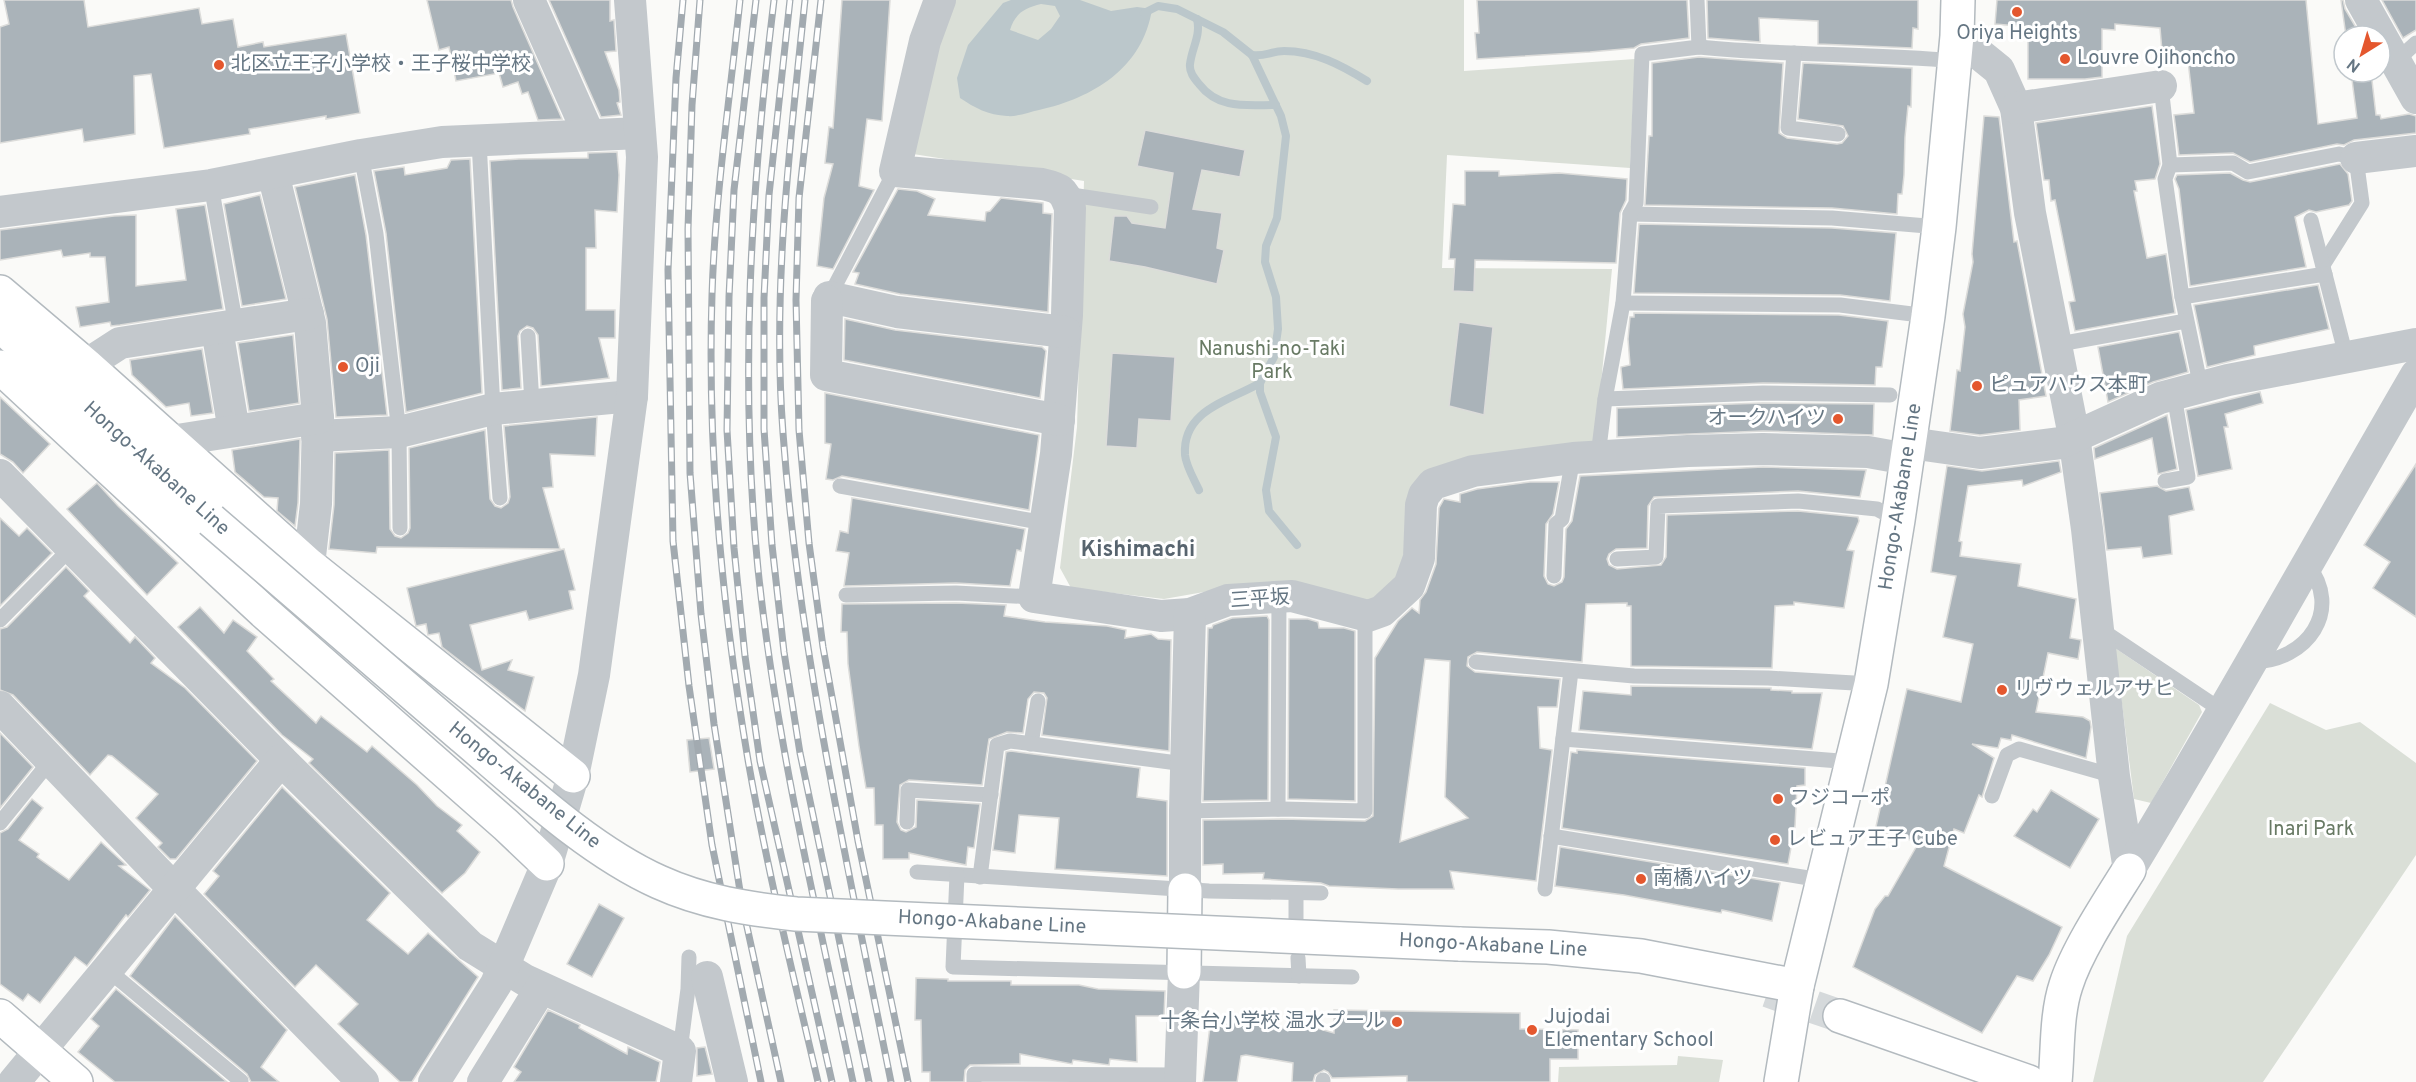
<svg xmlns="http://www.w3.org/2000/svg" width="2416" height="1082" font-family="Overpass,'Noto Sans JP',sans-serif">
<rect width="100%" height="100%" fill="#fafaf8"/>
<g fill="#dadfd7">
<path d="M953 0H1464V71L1635 59 1630 168 1447 155 1442 268 1612 269 1595 446 1435 469 1410 560 1396 586 1368 608 1282 584 1204 592 1164 599 1071 588 1060 568 1077 427 1084 181 913 154 943 22Z"/>
<path d="M2115 648 2199 705 2202 712 2151 803 2134 799Z"/>
<path d="M2270 703 2326 730 2360 722 2416 763V855L2263 1082H2093L2127 936Z"/>
<path d="M1678 1056 1723 1060 1719 1082H1558L1559 1067 1677 1065Z"/>
</g>
<path fill="#bbc7cb" fill-rule="evenodd" d="M1011 0H1080L1111 11 1137 7 1152 9C1143 68 1093 98 1039 110 1029 112 1017 117 1007 116 988 115 975 108 960 98L957 78 968 45 1003 3ZM1041 4 1055 6 1060 16 1051 29 1038 40 1010 30C1015 13 1025 8 1041 4Z"/>
<g fill="none" stroke-linecap="round" stroke-linejoin="round">
<g stroke="#bbc7cb" stroke-width="8">
<path d="M1144 13 1158 6 1177 9 1223 32 1252 55 1281 116 1286 136 1277 218 1266 246 1265 262 1276 297 1278 329 1274 357 1260 383V392L1276 437 1266 490 1269 511 1297 545"/>
<path d="M1197 19C1201 36 1192 47 1190 64 1189 72 1194 78 1199 84 1219 110 1247 105 1276 105"/>
<path d="M1252 55C1264 57 1272 51 1284 51 1315 51 1341 65 1367 81"/>
<path d="M1199 490C1194 479 1186 466 1185 455 1182 410 1229 401 1260 383"/>
</g>
</g>
<g fill="#aab3b9" stroke="#dcdcda" stroke-width="1.5" fill-rule="evenodd">
<path d="M4 0H84L88 27 199 8 202 24 233 19 238 47 263 42 264 47 346 34 360 113 326 119V116L249 129 250 134 164 148 151 74 134 76 135 134 84 142 82 129 0 143V27L9 24Z"/>
<path d="M427 0H511L513 7 562 119 538 120 528 92 522 94 518 82 503 87 499 73 456 81 449 47 439 50Z"/>
<path d="M549 0H610V21L614 20 616 51 605 52 619 90 620 102 617 103 621 115 601 117Z"/>
<path d="M842 0H890L882 121 867 119 859 186 874 190 833 269 817 266 824 198 833 164 825 163 829 127 833 128Z"/>
<path d="M1477 0H1687L1689 38 1641 44 1634 48 1590 52 1477 59 1475 33H1479Z"/>
<path d="M1707 0H1918V29L1913 28 1912 48 1818 44V21L1759 18 1760 42 1708 38Z"/>
<path d="M1997 0H2306L2318 124 2357 118 2351 72H2371L2376 115H2380L2381 119 2409 114 2416 116V133L2354 140 2344 145 2337 144 2250 162 2233 153 2179 155 2174 115 2194 113 2188 61 2163 63 2160 28 2115 24V30L2102 29V77L2085 79H2028V27L1995 24Z"/>
<path d="M2341 0H2343L2345 9 2361 36H2346Z"/>
<path d="M2382 0H2416V30L2403 38Z"/>
<path d="M1699 57 1783 63 1779 133 1787 138 1837 144 1842 143 1848 136 1843 126 1798 119 1803 63 1912 68 1911 107 1908 106 1905 137 1904 175 1902 194H1898L1897 214 1832 208 1645 205 1649 136H1652V63Z"/>
<path d="M2152 106 2160 164 2155 179 2135 181 2137 191H2134L2147 258 2166 254 2175 313 2075 331 2069 302 2075 301 2055 200 2051 201 2049 180H2044L2036 123Z"/>
<path d="M1984 116 1999 117 2014 242 2017 241 2046 396 2019 400 2020 430 1980 435 1950 431 1957 370 1960 371 1965 327 1963 314 1973 262 1972 254Z"/>
<path d="M1145 130 1245 150 1240 177 1202 170 1193 209 1222 213 1217 248 1224 250 1217 284 1145 267 1109 261 1114 216H1127L1132 223 1165 228 1173 173 1137 166Z"/>
<path d="M617 152 619 175 617 212 595 210 596 248H586V310H615V338H599L609 378 541 386 538 335 533 328 527 326 520 331 518 336 521 388 502 390 490 161 519 159 588 158V153Z"/>
<path d="M470 159 482 393 406 412 386 233 374 171 404 167 405 175 447 168 451 160Z"/>
<path d="M2340 164 2348 174 2352 201 2349 205 2316 212 2309 210 2295 217 2306 267 2190 286 2179 189 2175 179 2177 175 2230 173 2243 180 2250 182Z"/>
<path d="M1465 171H1499V176L1559 173 1627 179 1626 200 1620 213 1616 263 1475 260 1474 292 1453 291 1455 259H1449L1453 204 1465 205Z"/>
<path d="M355 175 366 235 387 415 336 417 327 319 295 187Z"/>
<path d="M898 189 917 191 935 199 928 215 985 221 986 212 990 211 1001 198 1043 203V213L1052 214 1048 312 900 294 855 284 859 273 853 272Z"/>
<path d="M260 195 286 299 242 306 224 204Z"/>
<path d="M205 205 223 309 120 325 111 326 110 322 80 327 76 307 109 302 105 257H90V253L63 257 61 250 0 260V230L114 216 136 215V286L186 280 176 209Z"/>
<path d="M1639 224 1832 228 1896 233 1890 301 1840 295 1634 293Z"/>
<path d="M2318 285 2329 329 2254 346 2255 355 2207 367 2194 305Z"/>
<path d="M1634 313 1839 315 1888 321 1882 367H1876L1875 385 1763 383 1623 389 1621 369V367L1630 365 1628 339 1630 317H1634Z"/>
<path d="M845 319 895 330 1042 347 1046 351 1040 398 844 360Z"/>
<path d="M1459 322 1493 327 1484 415 1449 406Z"/>
<path d="M2179 332 2188 372 2153 382 2108 402 2098 347Z"/>
<path d="M293 335 299 403 249 411 238 343Z"/>
<path d="M202 349 213 413 191 416 189 403 166 407 132 375 130 360Z"/>
<path d="M1112 353 1175 357 1171 421 1139 419 1137 448 1106 446Z"/>
<path d="M2260 392 2263 403 2225 414 2228 427H2224L2232 469 2198 476 2186 410Z"/>
<path d="M825 393 1039 435 1029 510 842 476 833 480 826 479 831 444 825 443Z"/>
<path d="M0 397 50 444 23 473 13 462 0 454Z"/>
<path d="M1763 403 1874 404 1873 435 1763 431 1617 437V408Z"/>
<path d="M2167 415 2177 469 2158 474 2152 438 2095 459 2094 448Z"/>
<path d="M597 417 595 456 550 454 553 487 543 488 560 549 377 547 376 553 329 549 334 505 335 453 389 450 390 529 395 536 401 538 408 533 410 528 409 448 485 430 490 499 495 506 501 508 508 503 510 497 504 426Z"/>
<path d="M300 439 298 503 295 526 277 511 278 498 264 497 235 472 232 450Z"/>
<path d="M2059 461 2061 472 2023 486 2022 480 1968 486 1959 541 1962 542 1960 556 2021 564 2018 586 2076 599 2070 638 2081 640 2078 659 2048 653 2036 712 2083 717 2090 721 2091 727 2086 758 2012 735 2011 740 2001 738 1998 748 1972 744 1994 758 1982 797 1979 795 1964 833 1954 829 1944 866 2062 927 2049 955 2033 981 2017 976 1982 1033 1853 967 1875 909 1885 896H1888L1919 842 1875 831 1907 689 1961 702 1973 644 1943 637 1956 576 1931 572 1947 466 1982 471Z"/>
<path d="M2416 464V617L2373 588 2390 562 2364 545Z"/>
<path d="M1763 467 1866 470 1860 497 1798 491 1654 497 1648 506 1647 548 1616 549 1609 554 1607 559 1609 565 1617 569 1661 565 1666 557 1667 515 1798 511 1858 517 1859 521 1847 550 1854 551 1844 608 1794 602V605L1775 606 1772 668 1631 666V606H1627V603L1586 604 1582 662 1477 652 1468 657 1467 666 1475 672 1560 679 1557 707H1538L1540 748 1552 750 1536 881 1450 871 1454 889H1398L1329 886 1321 883 1263 879 1264 873 1223 874V864L1203 865V820L1282 819 1365 821 1373 816 1375 658 1398 621 1412 608 1419 613 1420 600 1426 592 1436 564 1439 508 1444 499 1460 502V494L1477 489 1530 482H1559L1553 514 1546 524 1544 576 1548 584 1554 586 1562 582 1564 577 1566 529 1572 521 1580 476ZM1425 659 1450 661 1445 797 1468 818 1400 842Z"/>
<path d="M97 483 118 506 178 563 147 595 67 509Z"/>
<path d="M2157 486 2166 491 2189 487 2194 510 2169 516 2172 554 2143 558 2141 547 2107 550 2100 493Z"/>
<path d="M852 498 1025 529 1021 551 1017 550 1010 586 956 583 844 586 849 553 836 551 840 531 848 533Z"/>
<path d="M0 518 19 536 27 528 52 553 0 606Z"/>
<path d="M564 549 575 590 569 591 573 609 529 620 526 611 470 625 482 670 512 660 508 670 534 677 525 711 442 647 439 633 428 635 426 624 416 626 407 588Z"/>
<path d="M66 567 89 591 84 596 130 643 135 637 155 658 151 663 185 688 257 761 176 859H170L158 847 162 843 136 818 158 794 112 756 108 755 90 775 13 695 0 690V629L7 627Z"/>
<path d="M956 603 1006 605 1004 616 1045 622 1107 626 1126 630 1125 638 1151 634 1158 639 1171 640 1169 751 1042 735 1047 698 1044 693 1034 692 1028 699 1023 733 1007 732 989 739 982 785 909 780 900 785 897 822 901 830 906 832 916 827 917 800 980 804 974 848 968 847 966 865 909 853V859H883V825H875L874 788H866L859 746 848 664 847 632H841L842 604Z"/>
<path d="M200 607 224 633 233 620 257 637 247 651 274 679 271 681 316 723 321 716 367 752 372 746 417 785 437 806 462 825 457 831 480 852 465 873 442 893 309 763 313 759 282 735 178 627Z"/>
<path d="M1267 616 1269 620 1268 800 1203 801 1208 628H1212L1213 625 1232 618Z"/>
<path d="M1289 619H1308L1318 622 1319 628H1344L1355 631V801L1288 799Z"/>
<path d="M1631 686 1768 688H1771V690L1792 691V693H1822L1812 749 1579 730 1583 691 1631 695Z"/>
<path d="M0 733 33 767 0 808Z"/>
<path d="M709 738 714 769 690 772 687 740Z"/>
<path d="M1577 750 1805 768V785L1797 786 1795 826 1788 864 1562 828 1571 752 1577 753Z"/>
<path d="M1011 751 1140 768 1137 797 1167 801V876L1055 869 1059 818 1019 815 1015 853 993 850 1006 752Z"/>
<path d="M282 787 390 893 367 920 408 954 428 933 478 977 412 1082H400L338 1024 358 1004 316 965 295 987 204 894 219 876 213 871Z"/>
<path d="M2051 790 2099 819 2070 868 2014 836 2033 809 2037 812Z"/>
<path d="M32 799 43 808 19 840 39 854 37 857 69 880 101 842 126 865 119 866 150 890 128 917 126 915 87 966 75 957 40 1003 28 994 23 1001 0 984V833L8 829Z"/>
<path d="M1560 847 1780 883 1772 921 1722 910 1721 913 1624 895 1555 886Z"/>
<path d="M599 904 624 918 592 977 567 964Z"/>
<path d="M175 916 287 1030 261 1067 279 1082H251L247 1074 130 976Z"/>
<path d="M916 978 948 979V981H1011V985H1079L1098 989 1165 991 1164 1016H1136L1137 1062 1110 1059 1109 1065 1073 1060 1072 1064 1020 1054V1064L970 1065 965 1070 964 1082H930V1072H922L921 1020H915Z"/>
<path d="M116 989 227 1082H115L78 1052 99 1026 91 1019Z"/>
<path d="M548 1010 580 1025 579 1028 627 1054 628 1047 660 1062 656 1082H514L521 1072 514 1067Z"/>
<path d="M1334 1010 1520 1013V1029L1578 1030V1059H1550V1082H1407V1076L1332 1078 1328 1072 1324 1070 1315 1075 1313 1082H1292L1293 1063 1246 1055 1241 1056 1237 1082H1203L1211 1018 1286 1028 1288 1020 1334 1033Z"/>
<path d="M705 1047 712 1074 697 1076V1048Z"/>
</g>
<g fill="none" stroke-linecap="round" stroke-linejoin="round">
<path stroke="#d5d9db" stroke-width="33" stroke-dasharray="33 16" stroke-linecap="butt" d="M1768 991 1840 1016"/>
<defs>
<g id="secondary">
<path d="M0 292 86 365 309 565 573 776"/>
<path d="M0 325 211 520"/>
<path d="M0 367 264 612 506 825 547 864"/>
<path d="M1459 944 1548 947 1641 956 1797 986"/>
<path d="M1184 972 1185 890"/>
<path d="M0 1016 76 1082"/>
<path d="M1840 1016 2029 1082"/>
<path d="M1781 1082 1797 986 1871 684 1898 520 1928 316 1939 227 1957 36 1958 0"/>
<path d="M2055 1082C2058 1051 2056 1015 2066 985 2077 950 2109 902 2129 870"/>
</g>
</defs>
<use href="#secondary" stroke="#b3babf" stroke-width="36"/>
<g stroke="#c3c8cc" stroke-width="15">
<path d="M1699 47C1784 56 1870 53 1955 61"/>
<path d="M1794 53 1788 128 1838 134"/>
<path d="M2395 62 2416 43"/>
<path d="M2161 86 2170 165 2165 179 2182 297 2201 388"/>
<path d="M479 141 493 409 500 498"/>
<path d="M361 155 376 234 399 432 400 528"/>
<path d="M2170 165 2233 163 2248 172 2339 154 2356 158 2362 203 2323 265"/>
<path d="M211 185 236 326"/>
<path d="M1065 194 1151 207"/>
<path d="M1630 214 1832 218 1939 227"/>
<path d="M2311 220 2346 356"/>
<path d="M2182 297 2325 274"/>
<path d="M827 301 895 171"/>
<path d="M1623 303 1840 305 1928 316"/>
<path d="M528 336 532 404"/>
<path d="M2054 345 2186 321"/>
<path d="M1605 399 1763 393 1890 395"/>
<path d="M1598 456 1605 399 1623 303 1630 214 1636 203 1642 54 1699 47 1697 0"/>
<path d="M2165 481 2188 477 2174 395"/>
<path d="M840 486 1045 523"/>
<path d="M1617 559 1656 557 1658 506 1798 501 1877 509 1898 520"/>
<path d="M1554 576 1556 524 1562 519 1573 458"/>
<path d="M846 595 956 593 1034 597"/>
<path d="M0 620 72 547"/>
<path d="M2100 629 2224 712"/>
<path d="M1476 662 1634 676 1768 678 1871 684"/>
<path d="M2253 662C2307 661 2344 610 2307 564"/>
<path d="M1563 739 1852 762"/>
<path d="M1031 744 1038 701"/>
<path d="M1992 796 2007 755 2019 749 2114 776"/>
<path d="M1278 809 1279 596"/>
<path d="M1185 811 1282 809 1365 811V615"/>
<path d="M907 822 908 790 991 795"/>
<path d="M0 823 51 760"/>
<path d="M1551 836 1821 880"/>
<path d="M917 872 1209 891 1321 893"/>
<path d="M957 875 953 967 1352 977"/>
<path d="M980 877 997 745 1010 741 1185 764"/>
<path d="M1545 889 1571 671"/>
<path d="M1296 927V893"/>
<path d="M1298 958 1299 976"/>
<path d="M108 970 241 1081"/>
<path d="M680 1051 688 989 689 957"/>
<path d="M974 1082V1074L1181 1075"/>
<path d="M1323 1082V1080"/>
</g>
<g stroke="#c3c8cc" stroke-width="32">
<path d="M529 0 589 135"/>
<path d="M940 0 925 41 895 171 1042 184C1060 188 1064 190 1070 208L1067 315 1056 454 1034 597 1161 616 1190 614 1228 600 1292 596 1368 616 1382 611 1409 586 1419 558 1421 505 1424 495 1433 484 1473 471 1573 458 1688 451 1763 449 1868 452 1907 459"/>
<path d="M2361 0 2416 98"/>
<path d="M1957 36 1999 70 2016 108 2030 213 2074 436 2087 529 2114 776 2129 870"/>
<path d="M2016 108 2161 86"/>
<path d="M2356 158 2416 151"/>
<path d="M273 173 310 323 318 418 316 504 309 565"/>
<path d="M0 212 211 185 361 155 442 142 640 133"/>
<path d="M829 297 897 312 1065 332"/>
<path d="M827 301 826 375 1059 420"/>
<path d="M217 329 234 431"/>
<path d="M86 365 120 343 308 314"/>
<path d="M317 436 399 432 493 409 632 396"/>
<path d="M171 441 318 418"/>
<path d="M1910 443 1980 453 2061 443 2160 398 2228 380 2416 344"/>
<path d="M0 475 281 760 470 946 525 980 680 1051 676 1082"/>
<path d="M0 707 173 888 363 1082"/>
<path d="M2129 870C2228 707 2320 540 2416 375"/>
<path d="M1185 890V811L1190 614"/>
<path d="M707 977 732 1082"/>
<path d="M14 1082 281 760"/>
<path d="M434 1082 496 984 547 864 573 776 594 675 632 396 642 157 630 0"/>
<path d="M483 1082 541 988"/>
<path d="M1180 1082 1184 972"/>
</g>
<use href="#secondary" stroke="#fff" stroke-width="33"/>
<defs>
<g id="rail">
<path d="M683 0 676 78 668 270 673 541 689 686 712 845 761 1082"/>
<path d="M700 0 692 105 688 229 690 473 701 614 714 724 742 904 781 1082"/>
<path d="M740 0C730 98 715 196 712 295 707 450 722 607 748 760 767 868 793 975 818 1082"/>
<path d="M756 0 734 190 729 297 727 430 734 548 745 656 760 761 832 1082"/>
<path d="M774 0C751 189 739 379 758 569 776 742 817 912 853 1082"/>
<path d="M790 0 769 195 764 298V429L772 545 784 652 800 753 869 1082"/>
<path d="M805 0C790 144 772 288 783 433 799 652 848 867 891 1082"/>
<path d="M821 0 799 198 796 300 799 430 809 543 823 647 858 841 908 1082"/>
</g>
</defs>
<use href="#rail" stroke="#a2aab0" stroke-width="7"/>
<use href="#rail" stroke="#fff" stroke-width="4.5" stroke-dasharray="14" stroke-linecap="butt"/>
<defs>
<path id="secondary-bridge" d="M211 520C295 593 379 665 463 737 522 787 588 850 659 882 703 902 748 909 796 914L1459 944"/>
</defs>
<use href="#secondary-bridge" stroke="#b3babf" stroke-width="36" stroke-linecap="butt"/>
<use href="#secondary-bridge" stroke="#fff" stroke-width="33"/>
</g>
<g fill="#e4572e" stroke="#fff" stroke-width="2">
<circle cx="2017" cy="12" r="6"/>
<circle cx="2065" cy="59" r="6"/>
<circle cx="219" cy="65" r="6"/>
<circle cx="343" cy="367" r="6"/>
<circle cx="1977" cy="386" r="6"/>
<circle cx="1838" cy="419" r="6"/>
<circle cx="2002" cy="690" r="6"/>
<circle cx="1778" cy="799" r="6"/>
<circle cx="1775" cy="840" r="6"/>
<circle cx="1641" cy="879" r="6"/>
<circle cx="1397" cy="1022" r="6"/>
<circle cx="1532" cy="1030" r="6"/>
</g>
<g text-anchor="middle" dominant-baseline="central" stroke-width="6" stroke-linejoin="round" paint-order="stroke">
<g font-size="20" fill="#657683" stroke="#fff" text-anchor="start">
<text x="2017" y="34" text-anchor="middle">Oriya Heights</text>
<text x="2077" y="59">Louvre Ojihoncho</text>
<text x="231" y="65">北区立王子小学校・王子桜中学校</text>
<text x="355" y="367">Oji</text>
<text x="1989" y="386">ピュアハウス本町</text>
<text x="1826" y="419" text-anchor="end">オークハイツ</text>
<text x="2014" y="690">リヴウェルアサヒ</text>
<text x="1790" y="799">フジコーポ</text>
<text x="1787" y="840">レビュア王子 Cube</text>
<text x="1653" y="879">南橋ハイツ</text>
<text x="1544" y="1018">Jujodai<tspan x="1544" dy="23">Elementary School</tspan></text>
<text x="1385" y="1022" text-anchor="end">十条台小学校 温水プール</text>
</g>
<g font-size="20" fill="#687a64" stroke="#fff">
<text x="1272" y="350">Nanushi-no-Taki<tspan x="1272" dy="23">Park</tspan></text>
<text x="2311" y="830">Inari Park</text>
</g>
<g font-size="20" fill="#657683" stroke="#fff">
<text transform="translate(156 469) rotate(42)">Hongo-Akabane Line</text>
<text transform="translate(1901 497) rotate(-81)">Hongo-Akabane Line</text>
<text transform="translate(1260 600) rotate(-4)">三平坂</text>
<text transform="translate(524 786) rotate(39)">Hongo-Akabane Line</text>
<text transform="translate(992 923) rotate(3)">Hongo-Akabane Line</text>
<text transform="translate(1493 946) rotate(3)">Hongo-Akabane Line</text>
</g>
<g font-size="22" font-weight="bold" fill="#57646e" stroke="#fff">
<text x="1138" y="550">Kishimachi</text>
</g>
</g>
<g transform="translate(2362 54) rotate(217)"><circle r="28" fill="#ffffff" stroke="#c1c8cd" stroke-width="1.5"/>
<path d="M0-4.5L10 22L0 15L-10 22Z" fill="#e4572e"/>
<text y="-9" font-size="16" font-weight="bold" text-anchor="middle" fill="#657683">N</text>
</g>
</svg>
